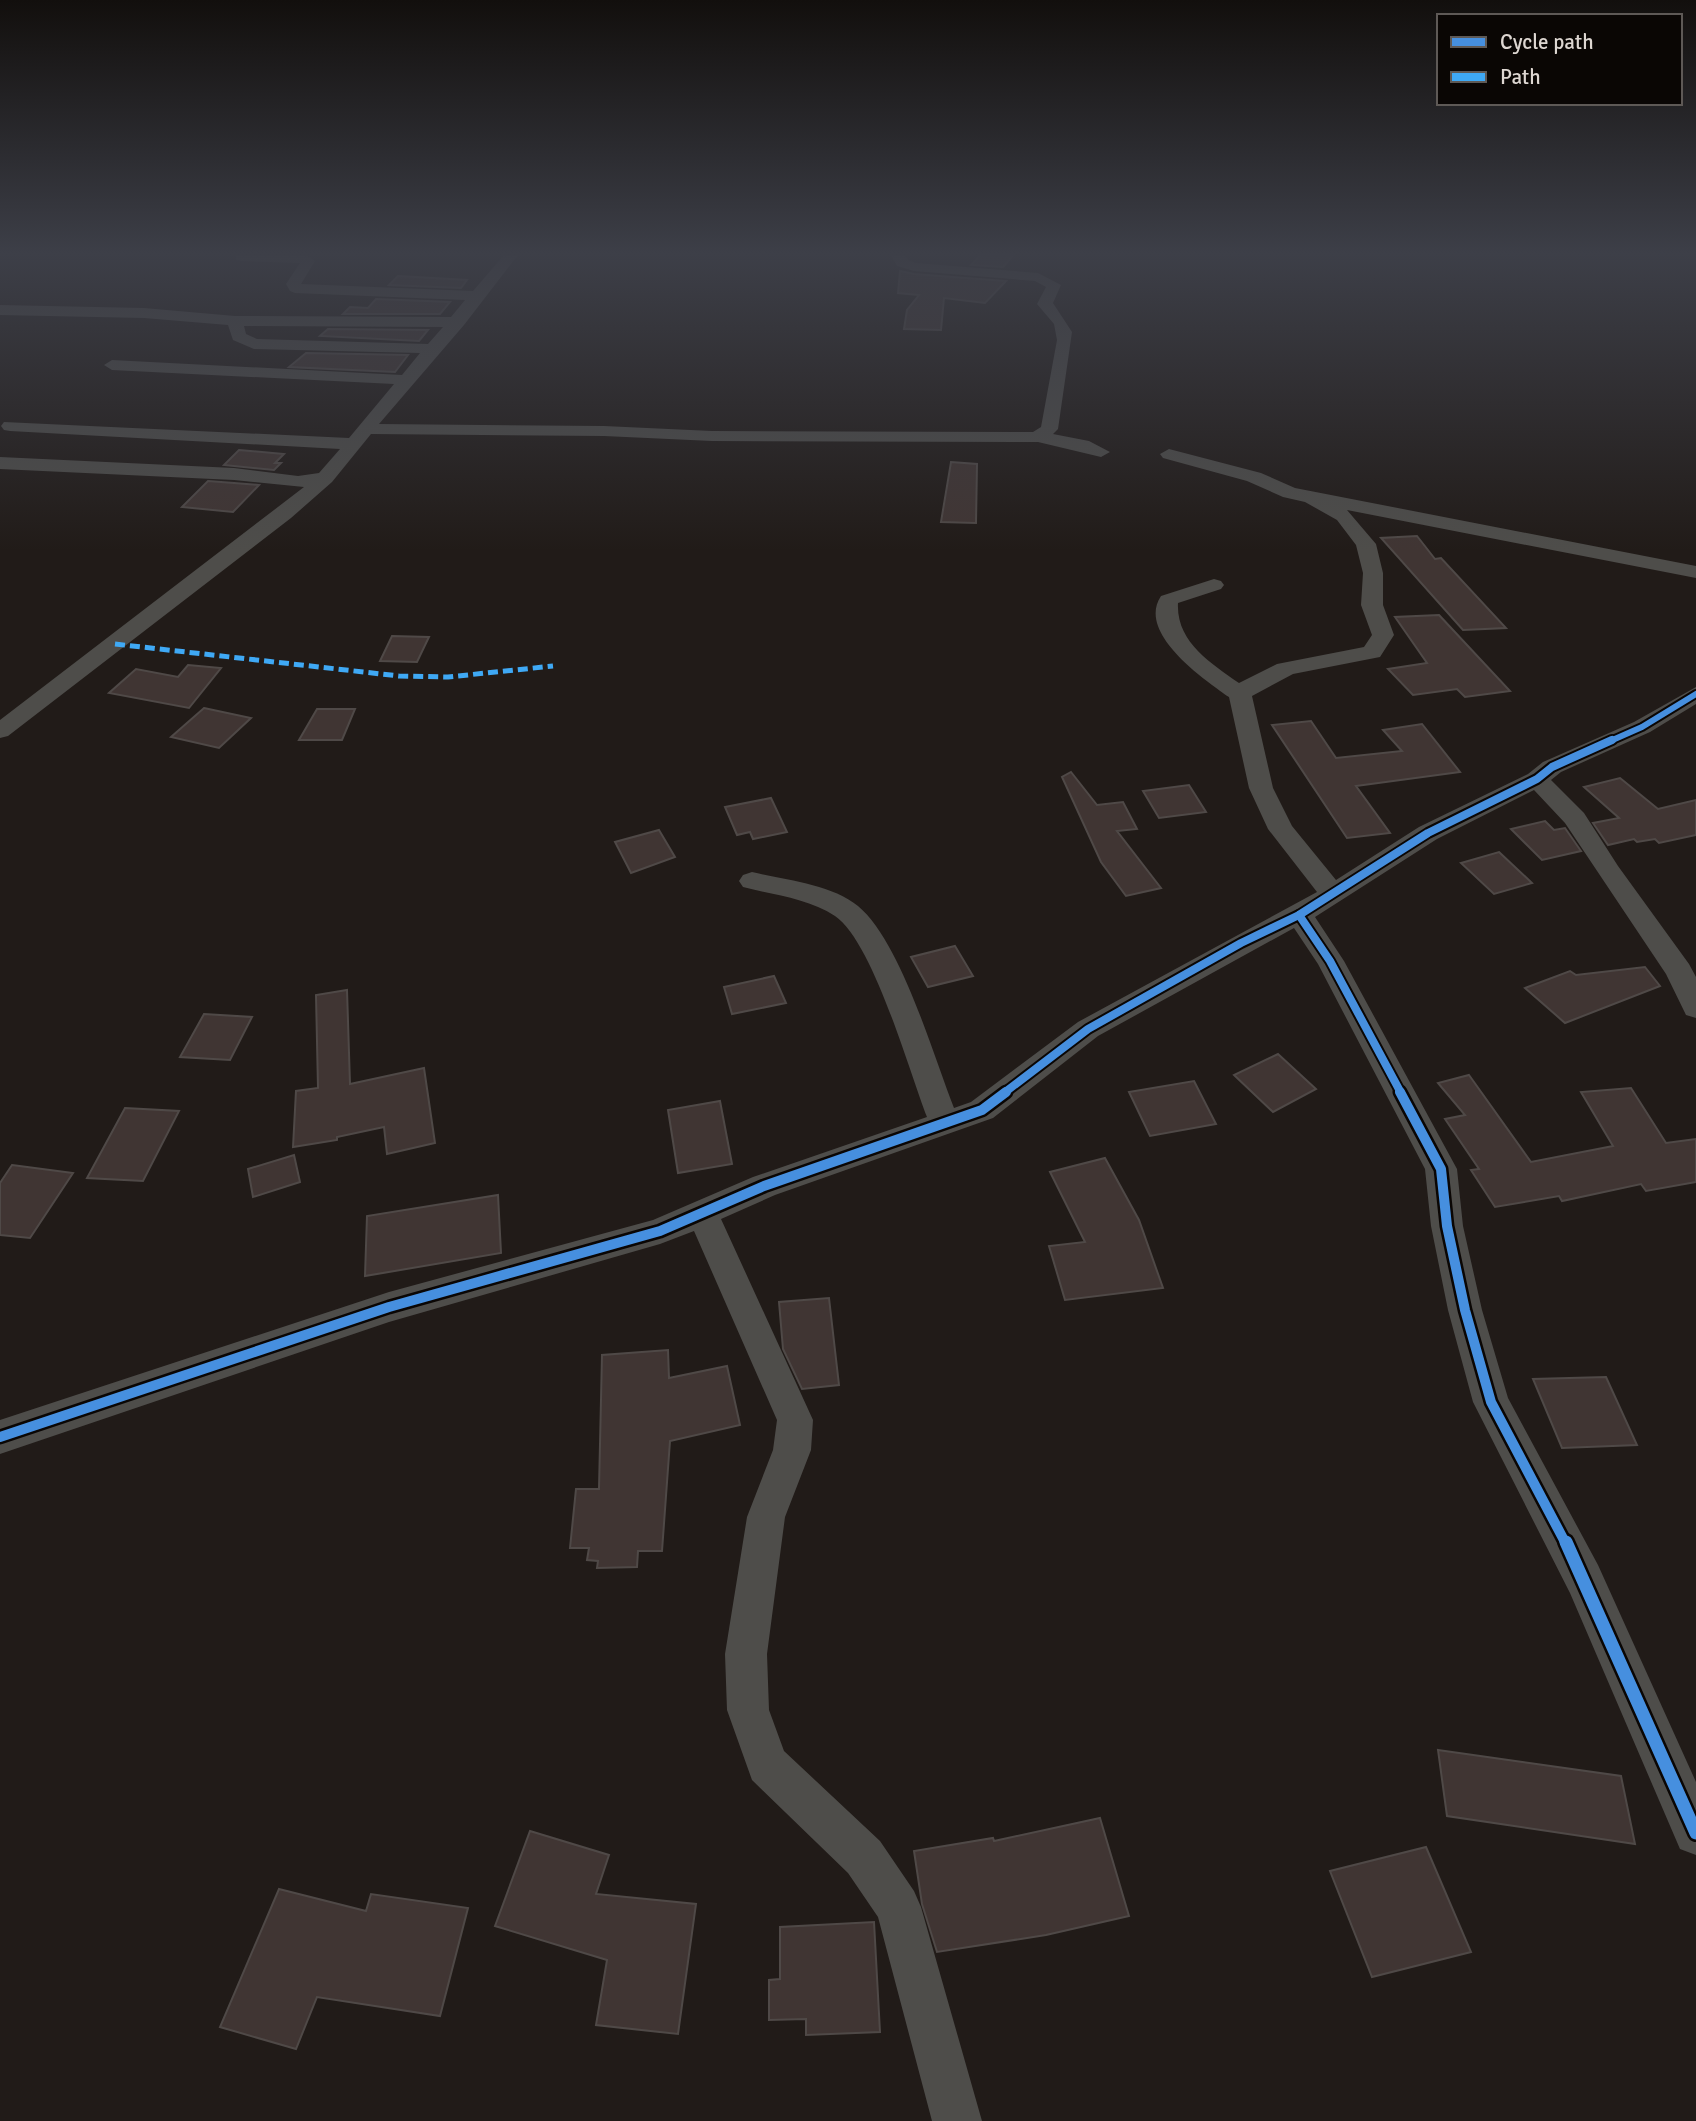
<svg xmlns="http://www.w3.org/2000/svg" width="1696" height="2121" font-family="Signika,sans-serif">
<rect width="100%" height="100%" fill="#211b18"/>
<g fill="#403533" stroke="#4f4947" stroke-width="2">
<path d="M981 255H1014L1003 267 971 265Z"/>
<path d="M900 271 914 274 1006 281 985 303 944 298 941 330 904 329 907 310 919 295 898 293Z"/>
<path d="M398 276 467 280 461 288 389 285Z"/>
<path d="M376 299 450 302 440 314H343L350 307 368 308Z"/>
<path d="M328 329 428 330 419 341 320 336Z"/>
<path d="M306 353 408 355 395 372 289 367Z"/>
<path d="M239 450 284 454 275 463H281L274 470 224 465Z"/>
<path d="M951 462 977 464 976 523 941 522Z"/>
<path d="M208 481 234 483 259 485 233 512 182 507Z"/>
<path d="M1417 536 1435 559 1441 558 1506 628 1463 630 1381 538Z"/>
<path d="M1439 615 1510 691 1465 697 1457 689 1413 695 1388 669 1427 663 1395 617Z"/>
<path d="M392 636 429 637 417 662 380 661Z"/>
<path d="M188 665 221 668 189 708 109 693 136 669 178 677Z"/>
<path d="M204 708 251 718 219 748 171 737Z"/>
<path d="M317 709H355L342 740H299Z"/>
<path d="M1311 721 1336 758 1402 751 1383 730 1422 724 1460 772 1356 786 1390 833 1347 838 1272 725Z"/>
<path d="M1071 772 1097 805 1123 802 1137 829 1117 831 1161 888 1126 896 1101 862 1062 777Z"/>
<path d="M1620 778 1658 809 1696 800V835L1659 843 1655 839 1637 842 1634 839 1608 845 1593 823 1619 818 1584 787Z"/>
<path d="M1189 785 1206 812 1159 818 1143 791Z"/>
<path d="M771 798 787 832 753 839 750 832 737 835 725 807Z"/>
<path d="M1545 821 1554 830 1565 828 1581 851 1542 860 1511 829Z"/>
<path d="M659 830 675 857 631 873 615 842Z"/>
<path d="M1499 852 1532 883 1494 894 1461 863Z"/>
<path d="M955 946 973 976 928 987 911 957Z"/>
<path d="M1645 967 1660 986 1565 1023 1525 988 1570 971 1576 975Z"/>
<path d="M774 976 786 1003 732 1014 724 987Z"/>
<path d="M347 990 350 1084 424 1068 435 1143 387 1154 384 1127 337 1137V1140L293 1147 296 1091 318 1088 316 995Z"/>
<path d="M204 1014 252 1017 230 1060 180 1057Z"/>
<path d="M1278 1054 1316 1089 1273 1112 1234 1075Z"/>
<path d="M1469 1075 1531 1162 1613 1146 1581 1092 1631 1088 1666 1143 1696 1139V1182L1646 1191 1641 1184 1562 1201 1559 1196 1495 1207 1471 1170 1479 1169 1445 1119 1465 1115 1438 1083Z"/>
<path d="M1194 1081 1216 1124 1150 1136 1129 1092Z"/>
<path d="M720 1101 732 1164 678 1173 668 1110Z"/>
<path d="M125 1108 179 1111 143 1181 87 1178Z"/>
<path d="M294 1155 300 1182 253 1197 248 1169Z"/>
<path d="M1105 1158 1139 1220 1163 1288 1065 1300 1049 1246 1085 1242 1050 1172Z"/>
<path d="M12 1165 73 1173 30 1238 0 1235V1183Z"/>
<path d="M498 1195 501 1253 365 1276 367 1216Z"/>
<path d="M829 1298 839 1385 802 1389 783 1349 779 1302Z"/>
<path d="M668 1350 669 1378 727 1366 740 1425 670 1441 662 1551H638L637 1567 597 1568 598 1561 587 1560 589 1548H570L576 1489H599L602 1355Z"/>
<path d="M1606 1377 1637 1445 1562 1448 1533 1379Z"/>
<path d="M1438 1750 1621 1776 1635 1844 1447 1816Z"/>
<path d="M1100 1818 1129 1916 1046 1935 937 1952 922 1904 914 1851 993 1838 994 1841Z"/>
<path d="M530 1831 609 1855 596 1894 696 1904 678 2034 596 2025 607 1960 495 1926Z"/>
<path d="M1426 1847 1471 1952 1372 1977 1330 1871Z"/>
<path d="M279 1889 366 1911 371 1894 468 1908 440 2016 317 1997 296 2049 220 2027Z"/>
<path d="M874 1922 880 2032 806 2035V2019L769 2020V1980L780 1979V1927Z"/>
</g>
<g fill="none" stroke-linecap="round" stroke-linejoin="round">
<g fill="#4e4d4a" fill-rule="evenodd">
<path d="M236 255H306L315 261 301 284 473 291 504 255H518L464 325 379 424 604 426 712 431 1033 432 1041 427 1057 340 1054 324 1037 304 1046 287 1035 281 914 271 897 266 891 255H905L908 260 916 263 1038 273 1061 285 1053 303 1072 332 1058 429 1053 434 1089 441 1110 452 1101 457 1038 442 712 441 604 436 371 434 332 482 291 518 8 736 0 738V720L304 487 234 480 0 469V457L234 468 298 476 319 473 340 449 10 431 4 430 1 426 4 422 349 438 394 384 112 370 104 365 112 360 402 375 420 353 254 349 233 340 228 325 144 318 0 315V305L144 308 235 316 451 317 465 300 295 293 290 291 286 284 300 263 241 261 236 260ZM244 326 443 327 428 344 257 339 246 334Z"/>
<path d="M1169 449 1261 473 1295 488 1696 566V578L1347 510 1376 544 1383 573V605L1394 635 1380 657 1293 674 1252 696 1273 788 1292 826 1336 880 1419 827 1528 774 1543 762 1634 722 1696 687V704L1650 732 1561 772 1551 780 1584 813 1618 866 1689 964 1696 977V1018L1686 1015 1666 974 1565 823 1534 790 1437 839 1315 917 1344 961 1457 1169 1463 1226 1482 1310 1508 1398 1598 1565 1696 1782V1855L1680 1849 1570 1593 1473 1402 1448 1310 1431 1226 1425 1169 1318 964 1294 928 1098 1036 993 1118 775 1195 721 1219 813 1420 811 1450 785 1517 767 1654 769 1710 784 1751 880 1841 914 1891 921 1907 982 2121H932L878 1917 848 1873 752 1780 727 1710 725 1654 747 1517 773 1450 777 1420 694 1231 660 1244 389 1322 0 1454V1420L389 1292 653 1220 753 1177 927 1117C909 1071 873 942 835 916 808 898 773 895 743 887L739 881 743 875 752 872C785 880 831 884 858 906 901 942 933 1055 954 1108L971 1102 1078 1022 1317 892 1268 829 1249 788 1229 697C1205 680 1136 633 1161 596L1214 579 1221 581 1224 585 1221 589 1178 603C1176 642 1211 663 1239 683L1277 664 1364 647 1372 635 1361 605 1363 573 1356 545 1337 520 1305 502 1283 497 1247 481 1163 458 1160 454Z"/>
</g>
<path stroke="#3fa9f5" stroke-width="5" stroke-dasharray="10 5" stroke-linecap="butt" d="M115 644 399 676 448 677 553 666"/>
<defs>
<path id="cycleway-far3" d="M1608 742 1642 727 1696 694"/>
<g id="cycleway-far2">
<path d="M1299 915 1330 961 1401 1093"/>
<path d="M1004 1093 1088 1029 1241 943 1299 915 1428 833 1537 779 1552 767 1612 740"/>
</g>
<g id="cycleway-far1">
<path d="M1400 1092 1441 1169 1447 1226 1465 1310 1491 1402 1566 1544"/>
<path d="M0 1437 389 1307 660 1231 764 1186 982 1110 1006 1092"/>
</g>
<path id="cycleway" d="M1566 1542 1696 1833"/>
</defs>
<use href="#cycleway-far3" stroke="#0a0604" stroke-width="10"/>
<use href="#cycleway-far2" stroke="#0a0604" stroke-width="12"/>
<use href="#cycleway-far1" stroke="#0a0604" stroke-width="15"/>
<use href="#cycleway" stroke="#0a0604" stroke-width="18"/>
<use href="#cycleway-far3" stroke="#468fdf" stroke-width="6"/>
<use href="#cycleway-far2" stroke="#468fdf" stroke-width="8"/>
<use href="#cycleway-far1" stroke="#468fdf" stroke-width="10"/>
<use href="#cycleway" stroke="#468fdf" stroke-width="13"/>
</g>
<linearGradient id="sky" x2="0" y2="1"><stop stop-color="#120f0d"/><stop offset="0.46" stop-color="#3d3f48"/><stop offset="1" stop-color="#3d3f48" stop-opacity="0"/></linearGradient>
<rect width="1696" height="551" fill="url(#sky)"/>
<rect x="1437" y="14" width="245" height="91" fill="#0a0604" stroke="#5e5956" stroke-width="2"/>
<rect x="1451" y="37" width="35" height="10" fill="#468fdf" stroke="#5e5956" stroke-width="2"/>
<text x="1500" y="49" font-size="21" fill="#ddd6d1">Cycle path</text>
<rect x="1451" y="72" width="35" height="10" fill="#3fa9f5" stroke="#5e5956" stroke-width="2"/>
<text x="1500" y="84" font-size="21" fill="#ddd6d1">Path</text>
</svg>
